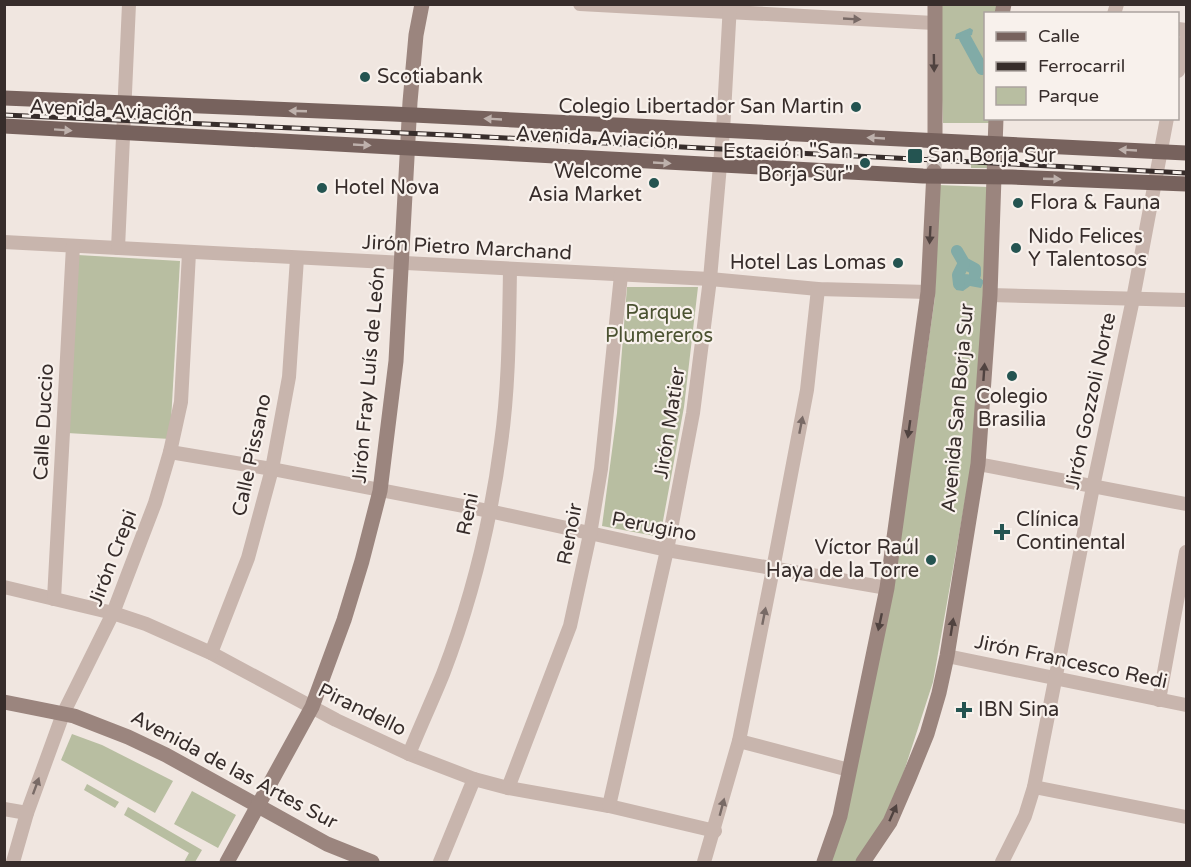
<svg xmlns="http://www.w3.org/2000/svg" width="1191" height="867" font-family="'Varela Round',sans-serif">
<rect width="100%" height="100%" fill="#f0e6e0"/>
<g fill="#b8bea1">
<path d="M941 5H997L996 13 986 14V118L991 119V123H943L939 29Z"/>
<rect x="971" y="148" width="17" height="20"/>
<path d="M938 185 988 187V244L972 461 933 682 896 796 880 828 857 862H830L915 436 935 297Z"/>
<path d="M78 255 180 261 170 439 67 433Z"/>
<path d="M627 287H698L684 407 660 537 602 526 617 413Z"/>
<path d="M72 734 102 745 173 781 155 813 61 760Z"/>
<path d="M87 784 119 802 115 808 84 790Z"/>
<path d="M192 791 236 815 218 848 174 824Z"/>
<path d="M128 807 202 850 195 862H184L189 853 124 815Z"/>
</g>
<g fill="#81aba7">
<path d="M970 28 973 30 972 35 961 39H955L956 34Z"/>
<path d="M964 274 976 275 984 281 981 288 970 286 963 291 956 290 955 285 962 283Z"/>
</g>
<g fill="none" stroke-linecap="round" stroke-linejoin="round">
<g stroke="#81aba7" stroke-width="12">
<path d="M965 38 982 69"/>
<path d="M957 251 964 263 975 269V275"/>
<path d="M959 284 958 275 964 263"/>
</g>
<path stroke="#cbc1bc" stroke-width="15" stroke-dasharray="15 8" stroke-linecap="butt" d="M934 171 935 145"/>
<g stroke="#c8b5ad" stroke-width="14">
<path d="M580 4 934 23"/>
<path d="M1114 14 1117 4"/>
<path d="M1178 29 1186 30"/>
<path d="M1178 71 1186 40"/>
<path d="M4 242 710 279 818 289 928 292"/>
<path d="M118 248 129 4"/>
<path d="M990 295 1186 300"/>
<path d="M170 452 272 469 489 511 667 550 887 588"/>
<path d="M978 464 1186 504"/>
<path d="M4 587 113 613 146 624 211 653 336 720 409 754 474 779 508 788 609 806 715 831"/>
<path d="M54 599 73 246"/>
<path d="M211 653 248 558 272 469 289 377 297 258"/>
<path d="M947 656 1186 705"/>
<path d="M1159 700 1186 552"/>
<path d="M739 741 849 770"/>
<path d="M409 754C420 727 432 701 443 674 471 601 491 521 501 443 509 386 509 327 510 270"/>
<path d="M1034 787 1186 817"/>
<path d="M508 788 570 626 590 534 601 469 621 275"/>
<path d="M609 806 667 550 693 413 710 279 723 131 730 4"/>
<path d="M4 809 27 813"/>
<path d="M13 862 27 813 63 714 113 613 155 503 170 452 181 402 189 253"/>
<path d="M440 862 474 779"/>
<path d="M704 862 739 741 773 569 807 390 818 289"/>
<path d="M1002 862 1025 816 1034 787 1093 487 1133 299 1167 118"/>
</g>
<g stroke="#9b857e" stroke-width="15">
<path d="M1002 14 1004 4"/>
<path d="M935 145V4"/>
<path d="M4 702 74 716 128 737 166 755 327 844 372 862"/>
<path d="M227 862 312 707 344 620 362 561 380 491 396 361 410 102 416 35 422 4"/>
<path d="M824 862 840 816 887 588 928 292 934 171"/>
<path d="M863 862 890 822 909 778 927 734 939 693 947 656 978 464 990 295 996 118"/>
</g>
<g stroke="#77625d" stroke-width="15">
<path d="M4 98 393 114 1186 153"/>
<path d="M4 126 923 176 1012 177 1186 184"/>
</g>
<defs>
<path id="rail" d="M4 115 448 135 1186 173"/>
</defs>
<use href="#rail" stroke="#372d2b" stroke-width="5"/>
<use href="#rail" stroke="#f8f1ec" stroke-width="3" stroke-dasharray="9" stroke-linecap="butt"/>
</g>
<defs><path id="oneway-solid" d="M-6-.8H1V-3.2L6.5 0L1 3.2V.8H-6Z" transform="scale(1.5)"/></defs>
<g fill="#786a66">
<use href="#oneway-solid" transform="translate(852 19) rotate(3)"/>
<use href="#oneway-solid" transform="translate(801 425) rotate(-79)"/>
<use href="#oneway-solid" transform="translate(764 616) rotate(-79)"/>
<use href="#oneway-solid" transform="translate(36 786) rotate(-70)"/>
<use href="#oneway-solid" transform="translate(722 807) rotate(-75)"/>
</g>
<g fill="#504340">
<use href="#oneway-solid" transform="translate(934 63) rotate(89)"/>
<use href="#oneway-solid" transform="translate(930 235) rotate(93)"/>
<use href="#oneway-solid" transform="translate(984 372) rotate(-86)"/>
<use href="#oneway-solid" transform="translate(909 429) rotate(98)"/>
<use href="#oneway-solid" transform="translate(880 622) rotate(102)"/>
<use href="#oneway-solid" transform="translate(952 627) rotate(-81)"/>
<use href="#oneway-solid" transform="translate(893 813) rotate(-66)"/>
</g>
<g fill="#beb1ac">
<use href="#oneway-solid" transform="translate(298 111) rotate(-178)"/>
<use href="#oneway-solid" transform="translate(493 119) rotate(-177)"/>
<use href="#oneway-solid" transform="translate(63 130) rotate(4)"/>
<use href="#oneway-solid" transform="translate(876 138) rotate(-177)"/>
<use href="#oneway-solid" transform="translate(362 145) rotate(3)"/>
<use href="#oneway-solid" transform="translate(1128 150) rotate(-177)"/>
<use href="#oneway-solid" transform="translate(662 163) rotate(3)"/>
<use href="#oneway-solid" transform="translate(1052 179) rotate(2)"/>
</g>
<g fill="#245451" stroke="#f8f1ec" stroke-width="2">
<circle cx="365" cy="77" r="6"/>
<circle cx="856" cy="107" r="6"/>
<rect x="907" y="148" width="16" height="16" rx="3"/>
<circle cx="865" cy="163" r="6"/>
<circle cx="654" cy="183" r="6"/>
<circle cx="322" cy="188" r="6"/>
<circle cx="1018" cy="203" r="6"/>
<circle cx="1016" cy="248" r="6"/>
<circle cx="898" cy="263" r="6"/>
<circle cx="1012" cy="376" r="6"/>
<path d="M999 523h6v6h6v6h-6v6h-6v-6h-6v-6h6z"/>
<circle cx="931" cy="560" r="6"/>
<path d="M961 701h6v6h6v6h-6v6h-6v-6h-6v-6h6z"/>
</g>
<g text-anchor="middle" dominant-baseline="central" stroke-width="4.5" stroke-linejoin="round" paint-order="stroke">
<g font-size="20" fill="#372d2b" stroke="#f8f1ec" text-anchor="start">
<text x="377" y="77">Scotiabank</text>
<text x="844" y="107" text-anchor="end">Colegio Libertador San Martin</text>
<text x="853" y="152" text-anchor="end">Estación "San<tspan x="853" dy="23">Borja Sur"</tspan></text>
<text x="928" y="156">San Borja Sur</text>
<text x="642" y="172" text-anchor="end">Welcome<tspan x="642" dy="23">Asia Market</tspan></text>
<text x="334" y="188">Hotel Nova</text>
<text x="1030" y="203">Flora &amp; Fauna</text>
<text x="1028" y="237">Nido Felices<tspan x="1028" dy="23">Y Talentosos</tspan></text>
<text x="886" y="263" text-anchor="end">Hotel Las Lomas</text>
<text x="1012" y="397" text-anchor="middle">Colegio<tspan x="1012" dy="23">Brasilia</tspan></text>
<text x="1016" y="520">Clínica<tspan x="1016" dy="23">Continental</tspan></text>
<text x="919" y="548" text-anchor="end">Víctor Raúl<tspan x="919" dy="23">Haya de la Torre</tspan></text>
<text x="978" y="710">IBN Sina</text>
</g>
<g font-size="20" fill="#372d2b" stroke="#f8f1ec">
<text transform="translate(111 111) rotate(3)">Avenida Aviación</text>
<text transform="translate(597 138) rotate(3)">Avenida Aviación</text>
<text transform="translate(467 248) rotate(3)">Jirón Pietro Marchand</text>
<text transform="translate(369 375) rotate(-85)">Jirón Fray Luís de León</text>
<text transform="translate(1091 401) rotate(-78)">Jirón Gozzoli Norte</text>
<text transform="translate(958 408) rotate(-85)">Avenida San Borja Sur</text>
<text transform="translate(44 422) rotate(-87)">Calle Duccio</text>
<text transform="translate(670 423) rotate(-81)">Jirón Matier</text>
<text transform="translate(252 455) rotate(-78)">Calle Pissano</text>
<text transform="translate(468 514) rotate(-78)">Reni</text>
<text transform="translate(654 527) rotate(11)">Perugino</text>
<text transform="translate(570 534) rotate(-79)">Renoir</text>
<text transform="translate(113 558) rotate(-69)">Jirón Crepi</text>
<text transform="translate(1071 662) rotate(12)">Jirón Francesco Redi</text>
<text transform="translate(362 710) rotate(26)">Pirandello</text>
<text transform="translate(234 770) rotate(28)">Avenida de las Artes Sur</text>
</g>
<g font-size="20" fill="#4b5231" stroke="#f8f1ec">
<text x="659" y="313">Parque<tspan x="659" dy="23">Plumereros</tspan></text>
</g>
</g>
<rect width="1191" height="867" fill="none" stroke="#372d2b" stroke-width="12"/>
<rect x="984" y="12" width="195" height="108" fill="#f8f1ec" stroke="#aba39f" stroke-width="1.5"/>
<rect x="996" y="32" width="30" height="9" fill="#77625d" stroke="#aba39f" stroke-width="1.5"/>
<text x="1038" y="42" font-size="18" fill="#372d2b">Calle</text>
<rect x="996" y="62" width="30" height="9" fill="#372d2b" stroke="#aba39f" stroke-width="1.5"/>
<text x="1038" y="72" font-size="18" fill="#372d2b">Ferrocarril</text>
<rect x="996" y="87" width="30" height="18" fill="#b8bea1" stroke="#aba39f" stroke-width="1.5"/>
<text x="1038" y="102" font-size="18" fill="#372d2b">Parque</text>
</svg>
